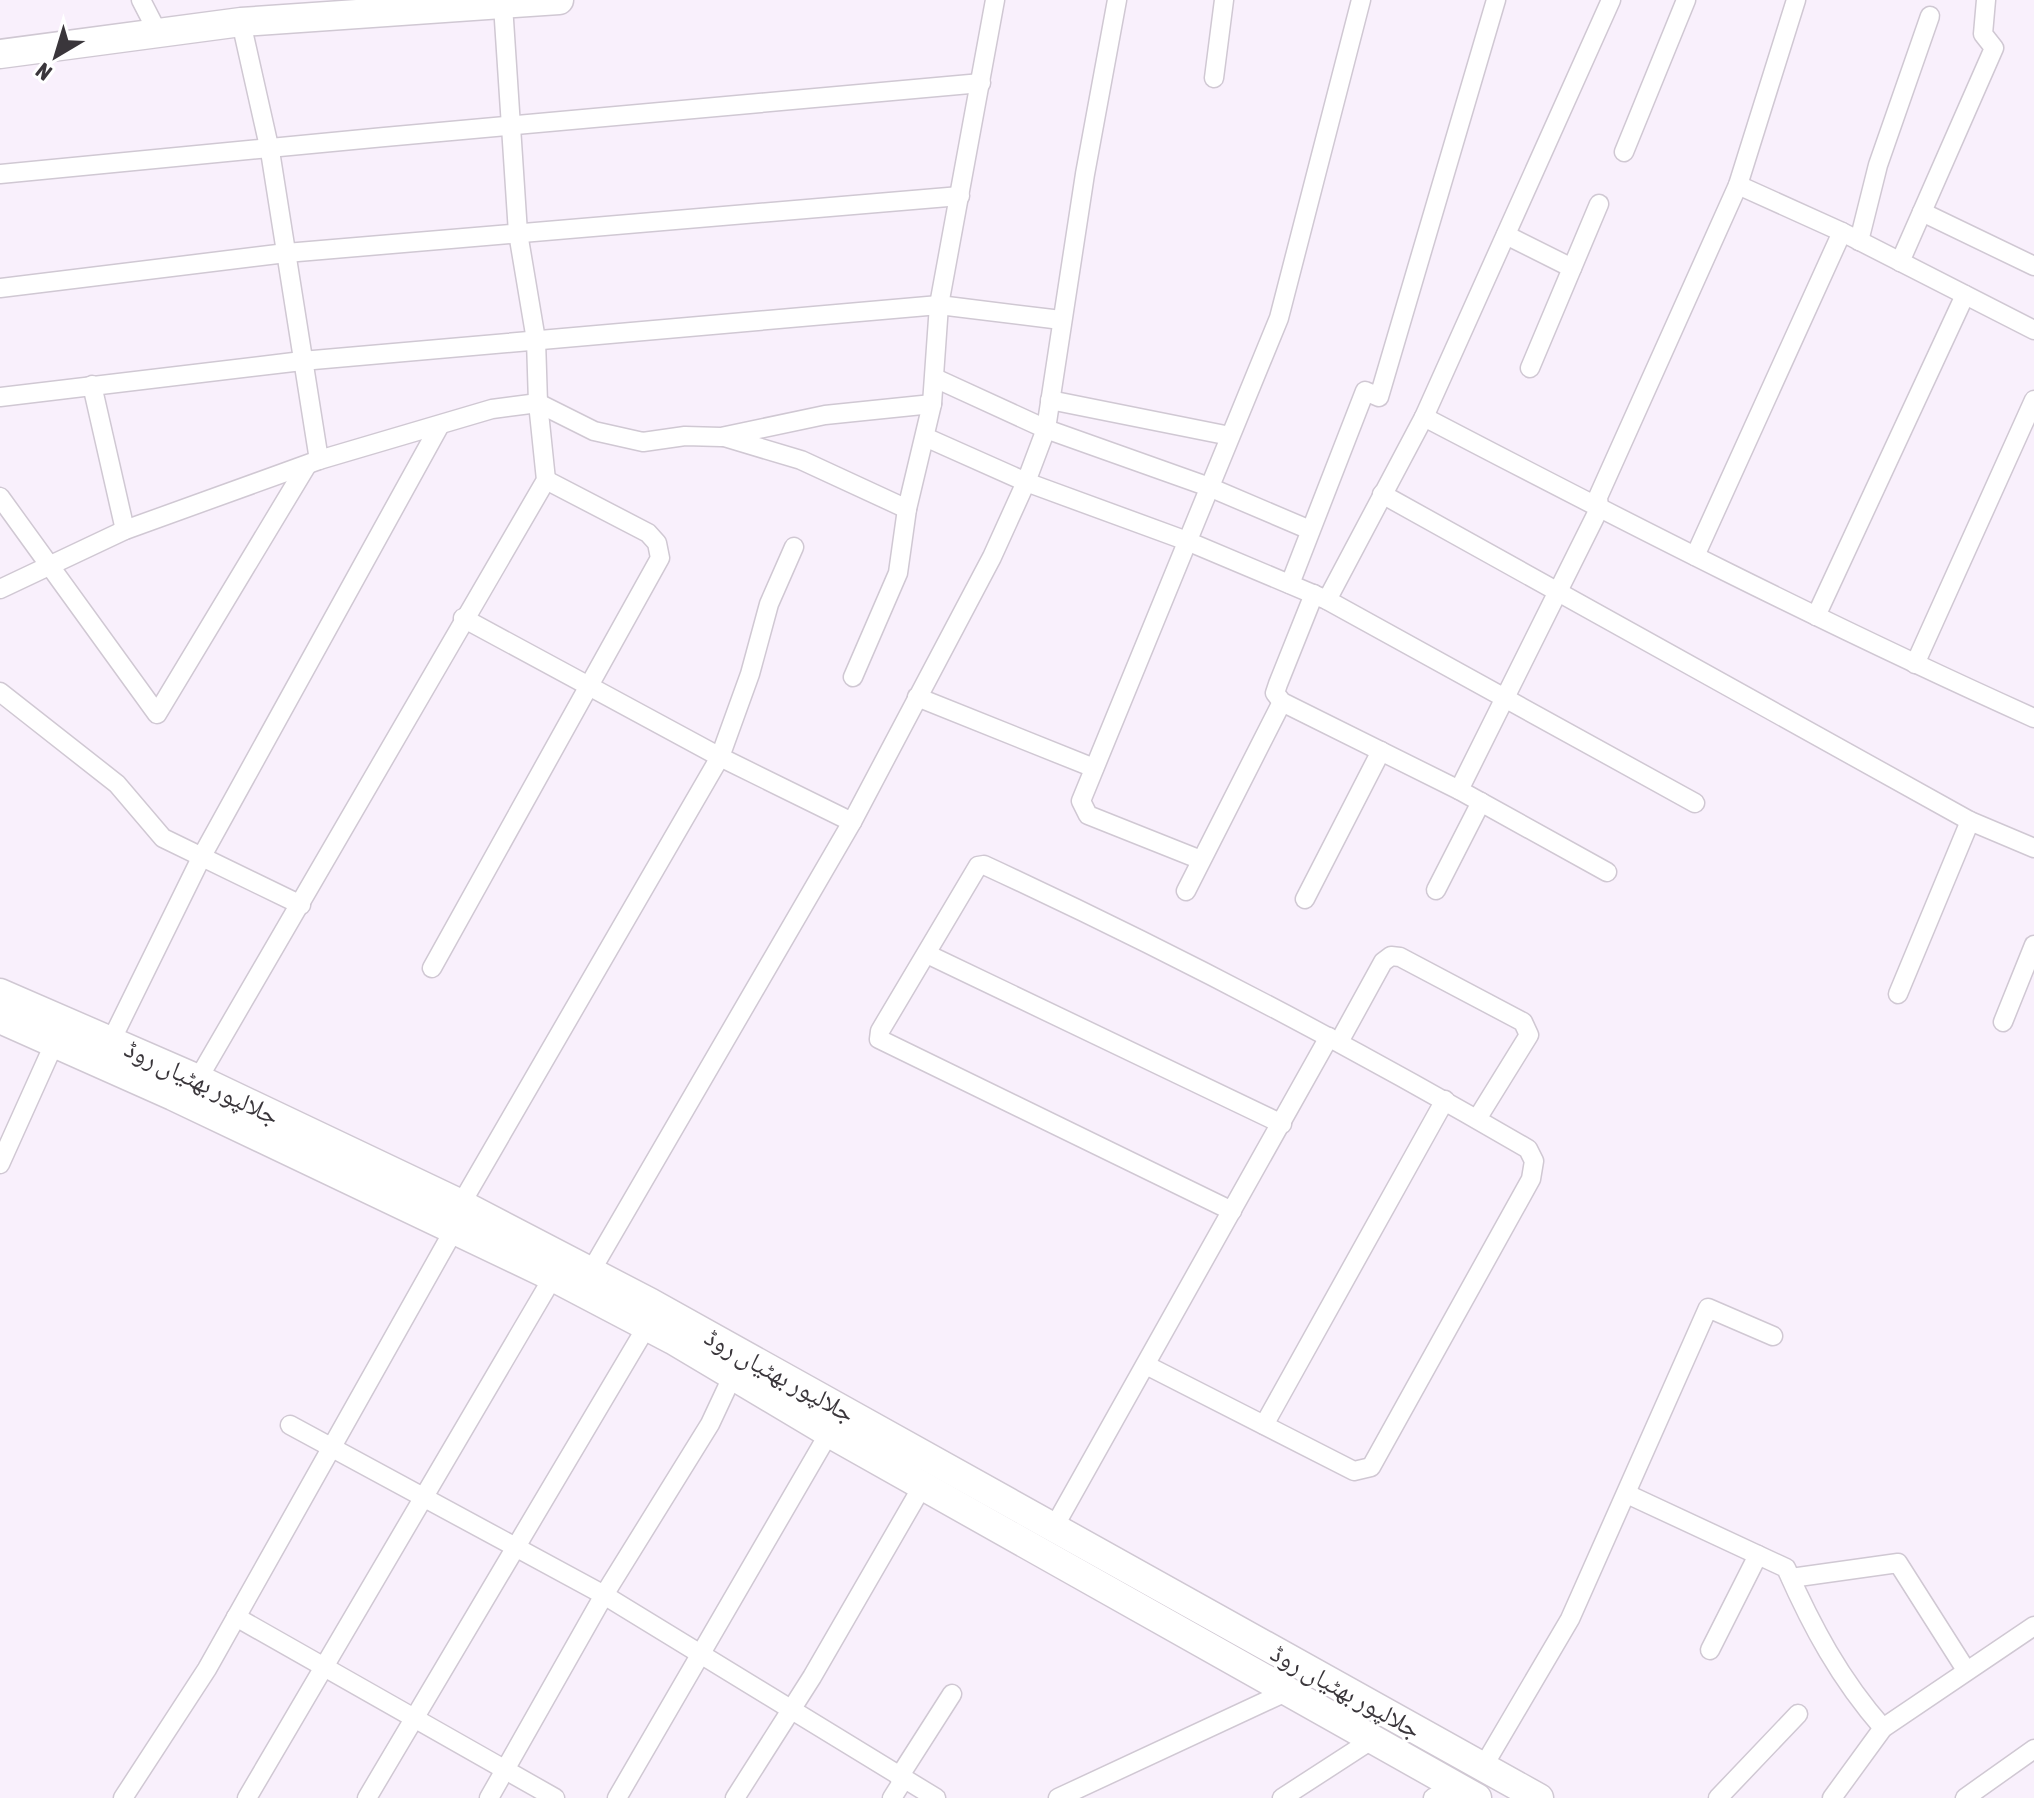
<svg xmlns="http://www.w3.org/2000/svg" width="2034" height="1798" font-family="'Asap Condensed','Noto Naskh Arabic',sans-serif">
<rect width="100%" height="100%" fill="#f9f0fc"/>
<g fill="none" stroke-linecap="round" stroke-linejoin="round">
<defs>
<g id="minor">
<path d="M141 0 158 33"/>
<path d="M241 22 270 151 319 460"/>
<path d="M1214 78 1224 0"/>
<path d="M1624 152 1686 0"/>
<path d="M0 174C327 142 653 111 981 83"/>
<path d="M1738 185 1842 232 2034 330"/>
<path d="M1922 212 2034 266"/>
<path d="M1506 235 1572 268"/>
<path d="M1859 241 1878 165 1930 16"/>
<path d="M1900 262 1994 48 1983 34 1986 0"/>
<path d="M0 288 286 253 960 196"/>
<path d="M1530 368 1599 204"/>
<path d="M937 379 1046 429 1209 487 1310 530"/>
<path d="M92 385 125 530"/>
<path d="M0 397 302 361 939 305 1061 320"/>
<path d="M1050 400 1230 436"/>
<path d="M1424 417C1625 522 1827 625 2034 718"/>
<path d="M724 437 801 460 907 509"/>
<path d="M925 437 1026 482 1187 541 1327 600 1695 803"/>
<path d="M1382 494 1970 821 2034 848"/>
<path d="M0 497 157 714 307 465"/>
<path d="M1695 556 1842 232"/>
<path d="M1290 584 1365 391 1379 397 1496 0"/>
<path d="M0 589 125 530 319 460 492 409 538 403 594 431 643 442 685 436 721 437 825 415 932 404"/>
<path d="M1314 594 1278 684 1275 693 1282 702 1459 790 1607 872"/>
<path d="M1327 600 1424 417 1611 0"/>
<path d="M1816 616 1965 295"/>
<path d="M463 618 720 757 852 822"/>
<path d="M1915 664 2034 400"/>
<path d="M853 677 898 573 907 509 932 404 939 305 995 0"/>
<path d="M0 692 117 784 163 838 301 905"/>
<path d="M917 697 1094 768"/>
<path d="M1459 790 1599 509 1598 497 1738 185 1796 0"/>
<path d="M1201 860 1088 815 1081 801 1279 318 1361 0"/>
<path d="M1436 890 1481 802"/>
<path d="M1186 891 1282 702"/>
<path d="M1305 899 1381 751"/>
<path d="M927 954 1282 1124"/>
<path d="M432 968 660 558 657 543 648 533 546 480"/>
<path d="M1898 994 1970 821"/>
<path d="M2003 1022 2034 945"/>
<path d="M111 1041 202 856 440 425"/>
<path d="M1339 1042 1383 962 1391 956 1400 957 1523 1022 1529 1035 1477 1119"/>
<path d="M198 1079 546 480 538 403 536 340 518 233 503 5"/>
<path d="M0 1164 54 1044"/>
<path d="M461 1204 720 757 750 674 769 604 794 547"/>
<path d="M591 1271 852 822 992 557 1026 482 1046 429 1085 174 1117 0"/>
<path d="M1146 1365 1354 1471 1371 1467 1531 1179 1534 1161 1528 1149C1351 1046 1170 951 984 865L978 866 880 1031 879 1039 1232 1211"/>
<path d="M290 1425 604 1595 936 1798"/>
<path d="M1264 1425 1445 1100"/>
<path d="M1627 1494 1786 1568C1812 1627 1840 1679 1883 1728"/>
<path d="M1053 1529 1329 1037"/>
<path d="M1791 1578 1898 1563 1966 1670"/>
<path d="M236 1617 555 1798"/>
<path d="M1710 1650 1758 1555"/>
<path d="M1483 1767 1570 1619 1708 1308 1773 1336"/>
<path d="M899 1777 952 1694"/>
<path d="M123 1798 207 1669 455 1228"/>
<path d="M247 1798 553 1277"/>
<path d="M367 1798 647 1326"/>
<path d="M489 1798 604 1595 710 1424 732 1377"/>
<path d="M617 1798 829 1433"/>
<path d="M735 1798 812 1677 923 1485"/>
<path d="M892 1798 904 1779"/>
<path d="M1058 1798 1288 1691"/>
<path d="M1282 1798 1373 1739"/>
<path d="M1433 1798 1454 1785"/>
<path d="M1718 1798 1798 1714"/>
<path d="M1832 1798 1883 1728 2034 1626"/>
<path d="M1965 1798 2034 1749"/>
</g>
<g id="primary">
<path d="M0 54 241 22 559 0"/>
<path d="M0 993 198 1079 461 1204 651 1303 1539 1798"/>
<path d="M0 1019 173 1096 553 1277 673 1340 829 1433 1477 1798"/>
</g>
</defs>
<use href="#minor" stroke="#d0c8d3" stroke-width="21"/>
<use href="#primary" stroke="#d0c8d3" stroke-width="31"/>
<use href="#minor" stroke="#fff" stroke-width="18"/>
<use href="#primary" stroke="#fff" stroke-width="28"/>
</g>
<g text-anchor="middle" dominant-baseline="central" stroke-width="6" stroke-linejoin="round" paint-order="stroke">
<g font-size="26" fill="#3a363b" stroke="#fff">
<text transform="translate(202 1082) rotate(25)">جلالپور بھٹیاں روڈ</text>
<text transform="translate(780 1375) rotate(29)">جلالپور بھٹیاں روڈ</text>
<text transform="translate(1346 1691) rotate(29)">جلالپور بھٹیاں روڈ</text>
</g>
</g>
<g transform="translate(56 56) rotate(218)" stroke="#ffffff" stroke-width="6" paint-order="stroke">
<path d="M0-6L14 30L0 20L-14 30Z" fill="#3a363b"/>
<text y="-12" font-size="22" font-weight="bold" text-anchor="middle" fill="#3a363b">N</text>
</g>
</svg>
